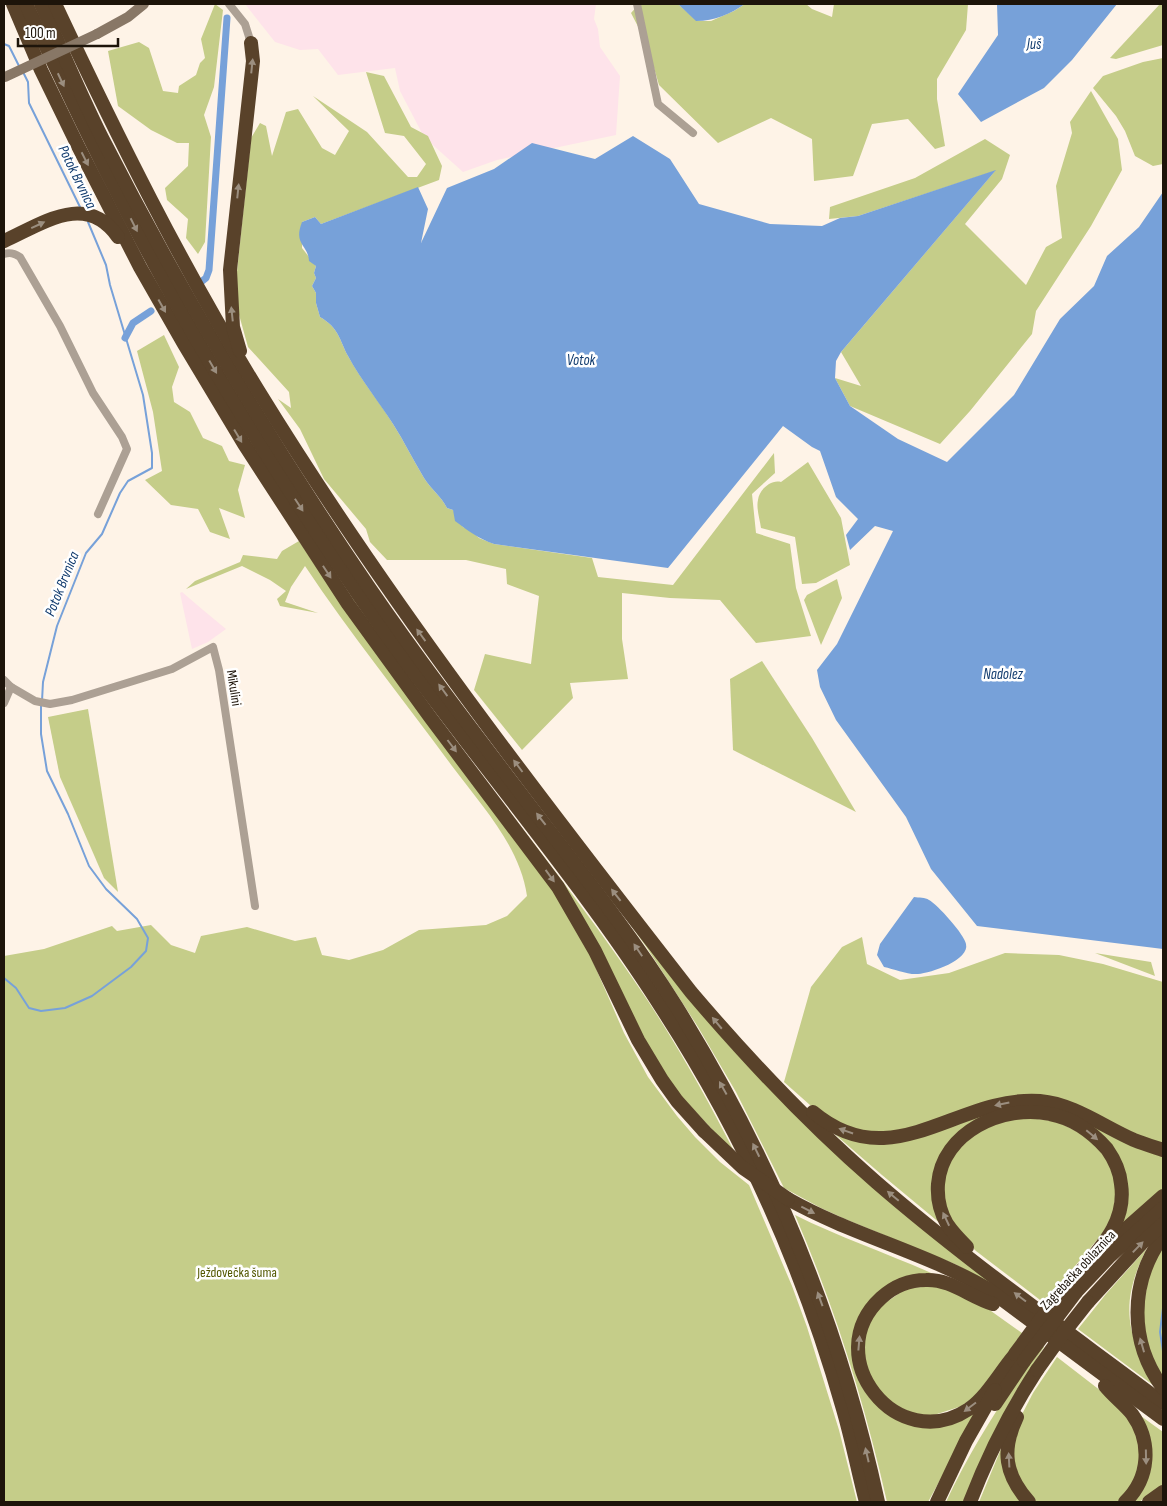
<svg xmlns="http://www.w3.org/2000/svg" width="1167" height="1506" font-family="'Sofia Sans Condensed',sans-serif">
<rect width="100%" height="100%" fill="#fef3e7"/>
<g fill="#fee3ea">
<path d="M245 4H596L594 19 598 29 600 47 620 76 616 135 497 160 463 172 424 137 400 91 395 68 338 75 318 49 300 50 275 42Z"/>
<path d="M182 592 203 610 226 629 208 642 192 649 180 593Z"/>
</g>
<g fill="#c5cd89">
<path d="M215 4 223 10 214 87 204 115 211 137 205 242 198 254 186 238 188 219 167 200 165 188 188 166 189 143H177L151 130 118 106 108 51 139 42 149 48 163 91 178 93 179 86 196 75 200 63 205 58 201 39Z"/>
<path d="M639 4H678L697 21H711L734 11 745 4H806L812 9 832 17 834 4H968L966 30 937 79V99L945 146 935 149 908 119 872 124 853 176 814 181 812 139 771 118 718 143 659 85 647 44 631 13Z"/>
<path d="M1160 4H1163V45L1116 59 1110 58Z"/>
<path d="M1163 58V164L1153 166 1135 156 1125 131 1116 116 1093 88 1103 76 1143 62Z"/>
<path d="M366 72 384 76 411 127 428 136 442 166 439 180 321 224 315 217 302 222V248L316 266 314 273 316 278 312 286 316 293V303L320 317C339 328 339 339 348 356 361 380 379 401 393 424 404 441 413 460 424 478 431 489 441 496 447 508L453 510 463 527 470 530 479 538 494 544 592 558 598 577 673 585 774 453 775 473 752 494 756 533 790 544 796 588 811 636 756 643 720 600 670 598 622 593V639L628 679 570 683 573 698 522 750 474 690 485 654 531 664 539 596 507 584 506 569 466 560H387L370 542 366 529 324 479 300 429 278 399 291 408 289 392 248 347 238 311 236 281 251 138 260 123 266 126 272 156 286 112 298 109 322 148 335 155 349 131 313 96 367 132 408 177H417L426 164 404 136 385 133Z"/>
<path d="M1091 91 1118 139 1122 170 1091 226 1036 311 1032 334 970 411 940 444 850 406 835 378 861 386 841 352 995 171 858 216 829 219 830 207 915 178 985 139 1010 155 1002 179 965 224 1026 285 1046 247 1062 238 1056 186 1072 133 1070 122Z"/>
<path d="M164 335 179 367 172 387 174 402 190 412 203 438 222 446 229 461 245 465 238 490 245 518 219 508 230 539 210 532 198 509 171 505 145 480 162 471 153 412 137 351Z"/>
<path d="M808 462 841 518 850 565 816 583 802 584 795 537 761 528C760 520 756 508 758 500 759 490 771 479 781 482Z"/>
<path d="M299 541 339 601 548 882 587 948 624 1033 648 1077 677 1116 695 1137 720 1162 749 1185 792 1286 807 1327 839 1430 857 1502H4V956L44 949 112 926 117 931 151 925 171 945 195 953 201 936 247 927 295 941 316 937 322 955 349 960 383 950 419 930 486 925 507 916 527 896C520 846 481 805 452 766 403 699 351 635 305 566L291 587 285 602 318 613 280 606 277 599 286 591 270 580 242 566 186 589 195 581 240 562 243 555 277 559 282 551Z"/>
<path d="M320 552C379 637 439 720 502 802 552 867 602 932 648 1001 680 1050 709 1102 736 1155L680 1095 654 1057 608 969 353 603Z"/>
<path d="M837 579 842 598 821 645 804 600 807 595Z"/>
<path d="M762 661 812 738 856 812 733 750 730 679Z"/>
<path d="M88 709 118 892 104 878 60 777 48 717Z"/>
<path d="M620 910 682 990 732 1049 1017 1300 957 1265 845 1219 821 1208 784 1188 736 1092 698 1027 647 948Z"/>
<path d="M862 937 867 964 900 980 949 973 1005 953 1059 955 1103 964 1163 982V1143L1144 1138 1064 1101 898 1133 856 1130 819 1113 784 1082 811 987 842 947Z"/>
<path d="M1095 953 1151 962 1155 976Z"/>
<path d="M1048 1108 1163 1154V1189L1116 1231 1123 1214 1105 1140Z"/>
<path d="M991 1111 948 1144 941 1224 882 1175 830 1130 857 1141Z"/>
<path d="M1019 1117 1056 1121 1086 1136 1103 1153 1109 1164 1114 1178 1116 1191 1113 1215 1102 1234 1044 1303 976 1251 962 1237 954 1224 944 1203V1177L955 1150 978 1130Z"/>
<path d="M795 1215C845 1240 898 1257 949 1281L894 1283 852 1352 854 1364 862 1387 869 1397 881 1409 895 1418 925 1424 985 1398 928 1502H887C865 1404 835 1308 795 1215Z"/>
<path d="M1163 1241V1381L1156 1370 1141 1325 1150 1265Z"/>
<path d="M1147 1248C1118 1305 1127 1336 1157 1388L1078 1329 1106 1294Z"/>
<path d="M940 1286 984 1306 1022 1333 996 1371 974 1397 962 1406 934 1415 920 1416 887 1402 867 1374 863 1337 875 1310 907 1288Z"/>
<path d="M1041 1345 1044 1347 1011 1400 964 1502H946C972 1446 1006 1395 1041 1345Z"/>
<path d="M1057 1357 1123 1408 1142 1444 1136 1482 1119 1502H1035L1020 1482 1012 1455 1018 1422 1033 1393Z"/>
<path d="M1134 1411 1163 1432V1485L1139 1502H1131L1143 1486Z"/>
<path d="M1003 1444 1022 1502H979Z"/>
</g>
<g fill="#77a1d9">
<path d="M678 4H745C730 14 715 21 696 21Z"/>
<path d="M997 4H1117L1072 60 1044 88 981 122 958 94 998 35Z"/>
<path d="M633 136 670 159 699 204 770 224 822 226 840 218 858 216 996 170 841 352 836 361 835 378 850 406 898 439 947 462 1014 395 1060 319 1094 286 1107 256 1139 227 1163 192V949L977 926 931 869 906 817 836 720 820 687 817 670 837 644 893 531 875 526 850 550 846 535 858 519 836 497 820 451 812 447 783 426 668 568 494 544C479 539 467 530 455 521L453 510 447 508C441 496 431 489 424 478 413 460 404 441 393 424 379 402 361 380 348 356 339 339 339 328 320 317L316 303V293L312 286 316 278 314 273 316 266 309 261C308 244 293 245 302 222L315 217 321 224 418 187 428 209 421 243 447 188 494 169 532 143 595 159Z"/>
<path d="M914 897C919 898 925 897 929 900 937 904 965 935 966 944 970 960 931 973 918 974 908 975 894 969 884 967L877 955 880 944Z"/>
</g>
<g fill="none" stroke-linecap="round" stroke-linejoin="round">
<g stroke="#77a1d9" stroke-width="2">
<path d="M4 44 9 46 19 66"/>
<path d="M23 72 28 82 29 103 81 209"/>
<path d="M42 701 43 682 57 626 86 553 102 534 120 493 128 481 152 468V453L143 395 110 285 106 265 88 222"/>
<path d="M4 978 16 988 29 1008 41 1011 65 1008 92 996 131 967 146 951 148 938 137 919 106 889 89 866 68 814 47 771 41 734V706"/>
<path d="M1163 1308 1160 1332 1163 1351"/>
</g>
<g stroke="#77a1d9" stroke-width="7">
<path d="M201 282 206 278 209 270 227 18"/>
<path d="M125 338 133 323 151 311"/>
</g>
<g stroke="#aca094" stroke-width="8">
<path d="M229 4 245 24 251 43"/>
<path d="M637 4 658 104 693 133"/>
<path d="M4 254C10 252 14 253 20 257L60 326 93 393 122 437 127 449 98 514"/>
<path d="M4 680 11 687 35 701 50 704 72 700 172 669 213 647 219 670 255 906"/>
<path d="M4 703 11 687"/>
</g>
<path stroke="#876" stroke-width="10" d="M97 34 128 17 144 4"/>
<g stroke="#59422a" stroke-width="14">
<path d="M13 4 41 70 78 146 140 267 184 344 244 444 348 604 430 717 558 887 595 951 638 1040 662 1080 677 1101 704 1131"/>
<path d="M26 4C69 96 112 187 161 276 221 386 288 491 358 594 454 735 569 863 661 1007 741 1130 803 1268 843 1409 852 1440 858 1471 866 1502"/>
<path d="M41 4C61 48 80 94 102 138 181 293 270 442 368 586 422 665 480 740 538 816 586 878 635 940 676 1006 771 1159 840 1326 878 1502"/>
<path d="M55 4C117 136 182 267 259 392 388 602 539 797 691 992 748 1059 809 1124 876 1182 967 1261 1067 1331 1163 1403"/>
<path d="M4 241C42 224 86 191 118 237"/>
<path d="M240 351 233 327 230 270 253 61 251 43"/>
<path d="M813 1112C893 1179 957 1095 1040 1101 1074 1104 1104 1127 1134 1140 1144 1144 1154 1147 1163 1150"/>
<path d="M788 1199C852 1235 924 1252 988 1289L1163 1419"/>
<path d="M1163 1236C1129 1283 1129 1342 1163 1388"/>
<path d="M1111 1242 1163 1196"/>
<path d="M967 1247C960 1240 953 1233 947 1224 940 1212 937 1198 938 1184 942 1132 1003 1104 1050 1114 1072 1118 1092 1132 1107 1149 1114 1159 1120 1172 1121 1184 1127 1223 1099 1249 1077 1276"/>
<path d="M1076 1292 1110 1256 1163 1208"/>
<path d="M1088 1302 1142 1243 1163 1224"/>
<path d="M993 1304C970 1297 951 1279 926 1280 909 1280 893 1287 881 1298 818 1356 897 1457 969 1409 987 1396 999 1374 1013 1357"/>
<path d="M1105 1386C1113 1396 1124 1404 1132 1414 1152 1442 1150 1478 1125 1502"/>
<path d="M995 1404 1024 1361"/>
<path d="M1017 1417C1001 1450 1005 1475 1029 1502"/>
<path d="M937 1502 966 1441 995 1390"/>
<path d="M970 1502C988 1455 1009 1413 1037 1370"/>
<path d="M1149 1502 1163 1492"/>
</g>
<path stroke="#876" stroke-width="10" d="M5 77 97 34"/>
<g stroke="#59422a" stroke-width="14">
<path d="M704 1131 743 1168 788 1199"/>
<path d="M1015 1354 1043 1316 1069 1285"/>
<path d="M1024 1361 1076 1292"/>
<path d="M1037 1370 1062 1335 1088 1302"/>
</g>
</g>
<defs><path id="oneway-solid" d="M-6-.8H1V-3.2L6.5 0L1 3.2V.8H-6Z" transform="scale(1.25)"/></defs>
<g fill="#9b8e7f">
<use href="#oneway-solid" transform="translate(252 66) rotate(-84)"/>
<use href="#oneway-solid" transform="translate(61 80) rotate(65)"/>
<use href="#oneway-solid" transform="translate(85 159) rotate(63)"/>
<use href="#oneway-solid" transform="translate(238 191) rotate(-84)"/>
<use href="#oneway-solid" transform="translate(38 225) rotate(-25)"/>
<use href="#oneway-solid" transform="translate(134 225) rotate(63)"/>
<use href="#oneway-solid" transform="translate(162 306) rotate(61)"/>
<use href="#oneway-solid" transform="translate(232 314) rotate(-96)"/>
<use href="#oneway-solid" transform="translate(213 367) rotate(60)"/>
<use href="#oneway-solid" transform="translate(238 436) rotate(59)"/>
<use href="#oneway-solid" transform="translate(299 505) rotate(57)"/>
<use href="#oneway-solid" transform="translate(327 572) rotate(57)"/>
<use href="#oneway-solid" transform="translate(421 635) rotate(-126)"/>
<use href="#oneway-solid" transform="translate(443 690) rotate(-126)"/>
<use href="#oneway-solid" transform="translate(452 746) rotate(53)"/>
<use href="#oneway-solid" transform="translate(518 766) rotate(-127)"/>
<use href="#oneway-solid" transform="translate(541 819) rotate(-128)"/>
<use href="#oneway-solid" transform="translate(550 876) rotate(54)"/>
<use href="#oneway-solid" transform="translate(616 895) rotate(-128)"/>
<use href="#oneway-solid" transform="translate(638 950) rotate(-124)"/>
<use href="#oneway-solid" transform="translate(717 1023) rotate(-130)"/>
<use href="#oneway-solid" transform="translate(723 1088) rotate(-119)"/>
<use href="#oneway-solid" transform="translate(1002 1104) rotate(168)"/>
<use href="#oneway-solid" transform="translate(846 1131) rotate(-161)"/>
<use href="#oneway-solid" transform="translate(1092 1135) rotate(40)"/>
<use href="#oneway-solid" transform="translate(756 1150) rotate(-116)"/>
<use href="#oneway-solid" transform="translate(893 1196) rotate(-140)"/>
<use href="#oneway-solid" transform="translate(808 1210) rotate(27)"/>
<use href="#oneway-solid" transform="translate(946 1219) rotate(-115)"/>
<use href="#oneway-solid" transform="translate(1138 1247) rotate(-46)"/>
<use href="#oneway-solid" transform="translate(1020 1297) rotate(-143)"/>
<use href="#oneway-solid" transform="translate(820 1299) rotate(-110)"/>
<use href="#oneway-solid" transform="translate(859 1343) rotate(-85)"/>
<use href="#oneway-solid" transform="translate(1142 1345) rotate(-106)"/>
<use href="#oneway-solid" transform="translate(970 1407) rotate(143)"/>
<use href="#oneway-solid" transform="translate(867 1455) rotate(-103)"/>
<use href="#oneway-solid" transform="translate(1146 1457) rotate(89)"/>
<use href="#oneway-solid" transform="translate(1009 1460) rotate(-93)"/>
</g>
<g text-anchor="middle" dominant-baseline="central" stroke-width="5" stroke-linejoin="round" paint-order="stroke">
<g font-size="14" fill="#1d140a" stroke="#fff">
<text transform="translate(234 688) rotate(81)">Mikulini</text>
<text transform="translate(1078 1270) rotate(-47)">Zagrebačka obilaznica</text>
</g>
<g font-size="14" fill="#535800" stroke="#fff">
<text x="237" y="1272">Ježdovečka šuma</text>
</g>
<g font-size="15" font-style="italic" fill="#113b6e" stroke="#fff">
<text x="1034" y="44">Juš</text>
<text transform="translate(77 177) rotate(64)">Potok Brvnica</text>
<text x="581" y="360">Votok</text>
<text transform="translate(62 584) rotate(-68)">Potok Brvnica</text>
<text x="1003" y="674">Nadolez</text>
</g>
</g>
<rect width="1167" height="1506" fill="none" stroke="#1d140a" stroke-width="10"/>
<path d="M18 38v8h100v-8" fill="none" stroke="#1d140a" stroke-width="2.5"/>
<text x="25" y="38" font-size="15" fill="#1d140a" stroke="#ffffff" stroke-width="4" paint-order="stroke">100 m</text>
</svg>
